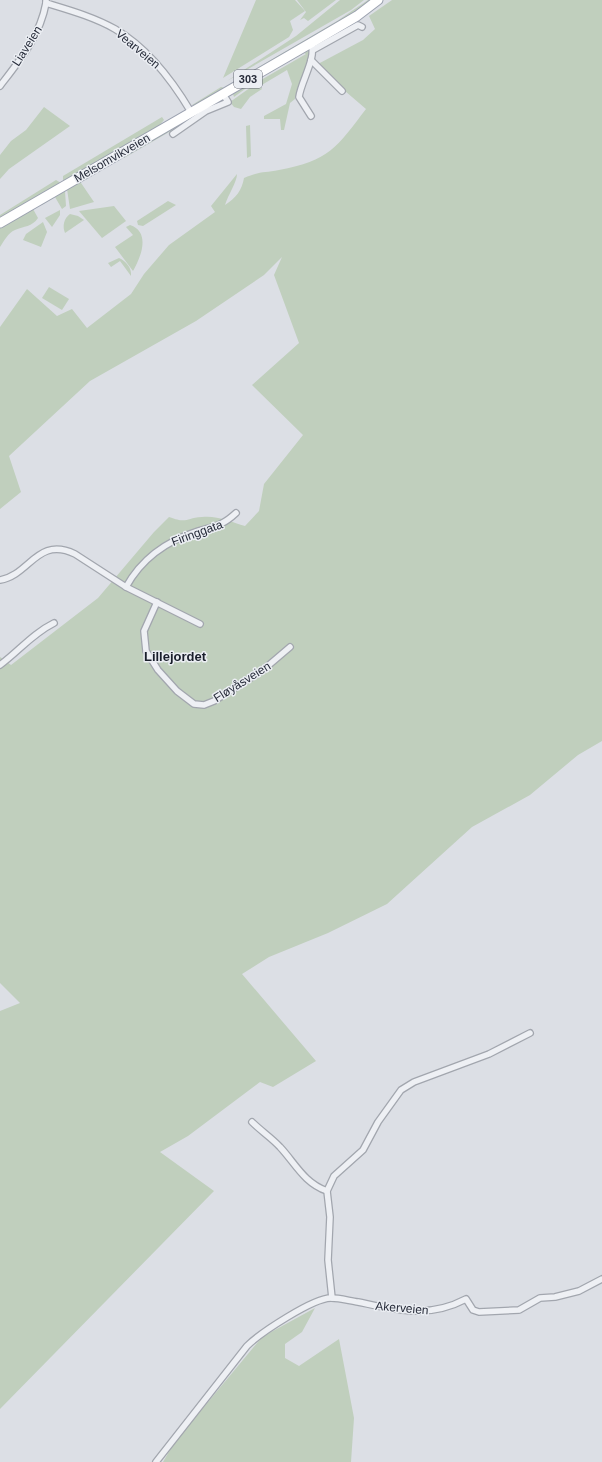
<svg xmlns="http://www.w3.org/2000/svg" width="602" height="1462" font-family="Helvetica,sans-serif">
<rect width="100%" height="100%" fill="#dcdfe5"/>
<g fill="#c0cfbd">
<path d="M256 0H295L305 11 290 21 293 30 289 37 223 78Z"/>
<path d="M297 0H336L308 21 304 18 300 20 306 12Z"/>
<path d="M340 0H364L351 10 227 81 296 36Z"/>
<path d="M368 0H373L354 13 228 85 337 21Z"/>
<path d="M392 0H602V741L578 755 530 795 472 827 387 904 328 933 269 957 242 974 316 1061 273 1087 260 1082 188 1136 160 1152 214 1191 0 1409V1011L20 1003 0 983V657L11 665 98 598 154 532 169 517C188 524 185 518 202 517 216 515 232 522 245 526L259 511 264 484 303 435 252 385 299 343 274 275 282 257 264 275 196 321 90 381 9 456 21 492 0 509V327L27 289 57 316 72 309 87 328 131 294 144 274 169 245 215 212 211 206 237 174C237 182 228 195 225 205 236 198 242 190 244 178 260 171 264 173 279 170 329 161 337 147 366 109L338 85 318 64 363 40 375 29 369 16Z"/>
<path d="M308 48 311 52 295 99 290 103 284 130H281L280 119H264V116L286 104 292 84 287 70 260 86 262 89 250 97 241 109 234 107 230 102 261 80 306 54 304 53 263 76 234 97 233 94Z"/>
<path d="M221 87 225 88 194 105H192Z"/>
<path d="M219 99 223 101 124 158V155Z"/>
<path d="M44 107 70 126 9 169 0 179V155L11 141 26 130Z"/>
<path d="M162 117 164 120 156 129 0 219V215L56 180 61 183 63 182V176Z"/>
<path d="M250 125 251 156 247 158 246 126Z"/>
<path d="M79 180 94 202 70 209 67 189 65 191 66 206 62 209 55 197 42 205 41 203Z"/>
<path d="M168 201 176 205 143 226 138 225 137 221Z"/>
<path d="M114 206 126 221 102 238 79 211Z"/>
<path d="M33 209 38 218C32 227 24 226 15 230 8 233 4 241 0 247V226Z"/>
<path d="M60 210V215L52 227 45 218Z"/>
<path d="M70 214 78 216 84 220 65 233C62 226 64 218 70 214Z"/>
<path d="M43 222 47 232 41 247 23 240 26 234Z"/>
<path d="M130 225C151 232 141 257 133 271L115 247 133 235 126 227Z"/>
<path d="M119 258C126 261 132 268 131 276L120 261 111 267 108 263Z"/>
<path d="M49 287 69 299 62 310 42 298Z"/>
<path d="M315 1308 302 1332 285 1344V1358L299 1366 339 1339 354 1418 351 1462H163L174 1443 262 1337Z"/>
</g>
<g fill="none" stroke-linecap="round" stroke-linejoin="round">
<defs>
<g id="street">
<path d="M46 0V3C69 10 94 17 115 29 148 48 172 80 191 112"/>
<path d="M311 43C317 58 301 81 299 97L311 116"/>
<path d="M313 50 358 25 362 27"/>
<path d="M311 60 342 91"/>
<path d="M0 86C20 60 40 36 46 3"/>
<path d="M173 134 206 111 228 102 223 94"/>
<path d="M0 580C30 575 37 536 75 554L126 587 200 624"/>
<path d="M126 587C142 558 166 541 198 531 215 526 222 526 236 513"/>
<path d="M157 602 144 631 146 651 158 670 177 691 194 704 204 705 214 701 263 670 290 647"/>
<path d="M0 665C19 651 32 634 54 623"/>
<path d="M252 1122C261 1131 272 1138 280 1147 295 1163 304 1183 327 1191"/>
<path d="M332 1298 328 1260 330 1217 327 1191 334 1176 363 1150 378 1122 401 1090 414 1082 489 1054 530 1033"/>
<path d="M156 1462 247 1346C260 1333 313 1298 331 1298 340 1298 350 1301 358 1302 397 1310 428 1319 466 1299L473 1310 479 1312 519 1310 540 1298 555 1297 579 1291 602 1279"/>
</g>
<path id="primary" d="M0 223 311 43 357 16 378 0"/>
</defs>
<use href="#street" stroke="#a2a6ae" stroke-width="8"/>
<use href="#primary" stroke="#9ca2b0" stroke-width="11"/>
<use href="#street" stroke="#eef0f4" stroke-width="5.5"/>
<use href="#primary" stroke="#fff" stroke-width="9"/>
</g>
<g text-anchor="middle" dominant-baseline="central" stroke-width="3" stroke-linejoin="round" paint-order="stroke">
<rect fill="#ebeef3" stroke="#626672" stroke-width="1" x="234" y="70" width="28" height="18" rx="3"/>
<g font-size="11" font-weight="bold" fill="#272c3a">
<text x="248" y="79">303</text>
</g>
<g font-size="12" fill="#272c3a" stroke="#ebeef3">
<text transform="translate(27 46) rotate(-58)">Liaveien</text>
<text transform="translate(138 49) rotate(40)">Vearveien</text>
<text transform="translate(112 158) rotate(-30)">Melsomvikveien</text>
<text transform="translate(197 533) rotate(-20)">Firinggata</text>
<text transform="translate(242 682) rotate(-32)">Fløyåsveien</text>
<text transform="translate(402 1308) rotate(5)">Akerveien</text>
</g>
<g font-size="13" font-weight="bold" fill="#191e2b" stroke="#ebeef3">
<text x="175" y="656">Lillejordet</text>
</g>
</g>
</svg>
